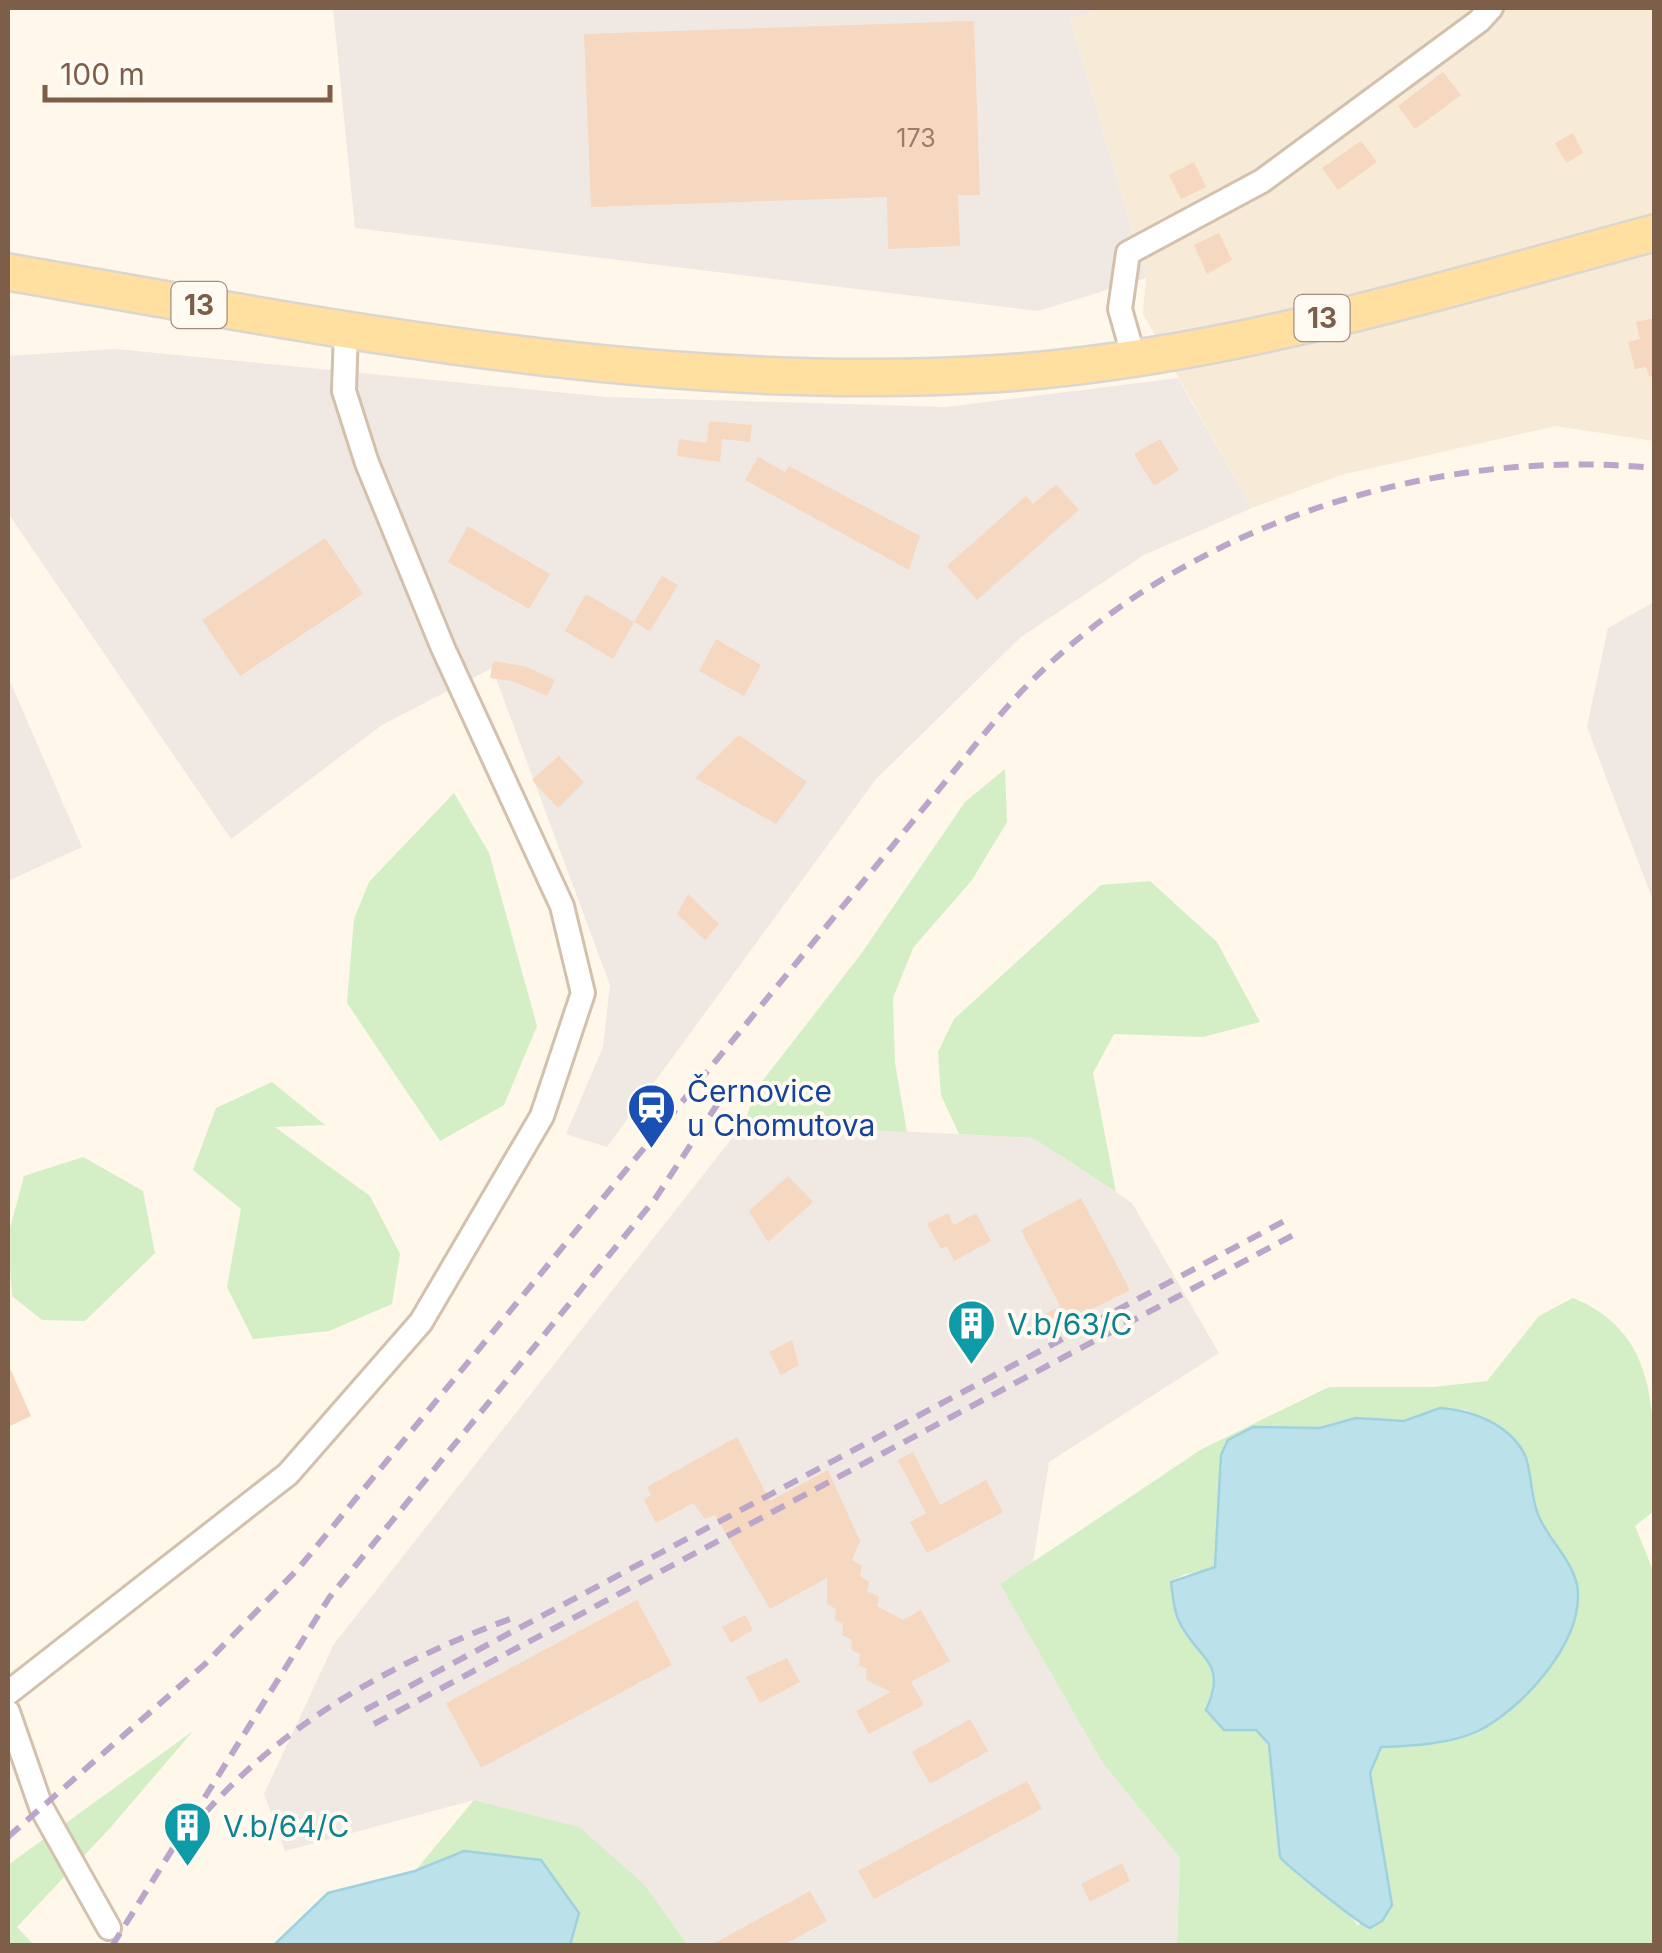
<svg xmlns="http://www.w3.org/2000/svg" width="1662" height="1953" font-family="Inter,sans-serif">
<rect width="100%" height="100%" fill="#fef7ea"/>
<path fill="#f7ead7" d="M1108 8H1654V441L1556 426 1341 475 1252 508 1143 314 1146 278 1070 17Z"/>
<g fill="#f0e9e3">
<path d="M333 8H1108L1070 18 1146 278 1038 311 355 228Z"/>
<path d="M116 349 607 397 946 407 1178 378 1252 508 1144 555 1021 637 876 779 607 1147 566 1134 603 1047 610 985 492 668 382 725 231 839 10 516 8 356Z"/>
<path d="M1654 602V903L1587 727 1608 628Z"/>
<path d="M8 677 82 847 8 881Z"/>
<path d="M744 1123 1033 1138 1132 1203 1219 1353 1049 1462 1033 1562 1000 1584 1102 1762 1180 1858 1177 1945H688L644 1884 578 1827 474 1800 285 1851 264 1794 334 1644Z"/>
</g>
<g fill="#d4eec6" fill-rule="evenodd">
<path d="M1005 769 1007 822 972 880 913 948 893 998 895 1063 907 1132 744 1123 757 1088 861 954 965 802Z"/>
<path d="M454 793 489 853 537 1026 504 1105 440 1141 347 1003 354 919 369 882Z"/>
<path d="M1150 881 1217 942 1260 1022 1203 1037 1114 1034 1093 1073 1116 1192 1033 1138 959 1134 941 1095 938 1052 954 1019 1101 885Z"/>
<path d="M272 1082 325 1125 275 1127 370 1196 400 1254 392 1304 329 1331 253 1339 227 1287 241 1209 193 1170 216 1108Z"/>
<path d="M83 1157 143 1191 155 1253 85 1321 42 1320 12 1296 8 1236 24 1176Z"/>
<path d="M1573 1298C1662 1334 1654 1418 1654 1511L1635 1526 1654 1573V1945H1177L1180 1858 1102 1762 1000 1584 1202 1449 1329 1387H1434L1487 1381 1539 1316ZM1440 1408 1467 1410 1497 1426 1525 1454 1540 1520 1566 1559 1506 1713 1461 1737 1381 1746 1370 1773 1392 1905 1358 1925C1335 1898 1302 1885 1280 1857L1269 1744 1257 1730 1241 1727 1216 1688 1215 1670 1174 1609 1171 1582 1185 1574 1213 1572 1215 1567 1221 1455 1253 1427 1320 1428 1356 1418 1404 1421Z"/>
<path d="M193 1731 110 1828 17 1927 34 1945H8V1865Z"/>
<path d="M474 1800 579 1827 644 1884 688 1945H570L579 1913 541 1860 415 1871Z"/>
</g>
<g fill="#bbe2eb" stroke="#a0d1de" stroke-width="2.5">
<path d="M1440 1408C1471 1410 1507 1423 1524 1453 1532 1468 1530 1500 1540 1519 1551 1543 1577 1565 1578 1593 1580 1645 1522 1709 1478 1731 1451 1744 1411 1746 1381 1747L1370 1773 1392 1905 1382 1921 1370 1928C1362 1926 1288 1867 1280 1857L1269 1744 1256 1730H1224L1206 1710C1229 1660 1197 1660 1179 1621 1173 1609 1173 1595 1171 1582L1215 1567 1221 1455 1228 1440 1253 1427 1320 1428 1356 1418 1404 1421Z"/>
<path d="M464 1851 541 1860 579 1913 570 1945H274L328 1893 415 1871Z"/>
</g>
<g fill="#f6d7bf">
<path d="M974 21 980 195H958L960 246 888 249 887 197 591 207 584 34Z"/>
<path d="M1443 72 1461 95 1415 129 1398 106Z"/>
<path d="M1573 133 1583 153 1566 163 1555 143Z"/>
<path d="M1361 141 1377 162 1338 190 1322 168Z"/>
<path d="M1194 162 1206 187 1181 199 1169 175Z"/>
<path d="M1219 233 1232 260 1207 274 1194 245Z"/>
<path d="M1654 318V376H1649L1646 367 1635 369 1628 342 1640 339 1636 322Z"/>
<path d="M709 421 752 425 750 442 722 439 720 462 677 456 679 439 707 443Z"/>
<path d="M1160 439 1179 470 1154 486 1134 454Z"/>
<path d="M758 457 785 472 789 466 920 536 909 570 745 480Z"/>
<path d="M1056 484 1079 510 977 600 947 566 1026 496 1033 504Z"/>
<path d="M468 526 550 574 529 609 448 562Z"/>
<path d="M325 538 363 594 240 676 202 620Z"/>
<path d="M662 576 678 585 650 631 634 622Z"/>
<path d="M586 594 634 622 613 659 565 631Z"/>
<path d="M716 639 761 665 744 696 699 671Z"/>
<path d="M493 661 524 666 555 680 547 696 512 681 490 678Z"/>
<path d="M739 735 807 782 776 824 695 778Z"/>
<path d="M559 756 584 782 558 808 532 780Z"/>
<path d="M688 894 719 924 705 940 677 914Z"/>
<path d="M788 1176 813 1202 768 1242 749 1211Z"/>
<path d="M1081 1198 1130 1290 1054 1328 1045 1314 1060 1306 1021 1230Z"/>
<path d="M948 1213 954 1225 976 1213 991 1241 954 1261 947 1246 941 1249 927 1224Z"/>
<path d="M792 1340 799 1365 781 1375 769 1352Z"/>
<path d="M8 1364 31 1416 8 1427Z"/>
<path d="M737 1437 770 1501 828 1470 860 1541 852 1560 862 1566 860 1576 869 1582 867 1591 879 1597 877 1606 903 1620 921 1610 950 1661 911 1682 924 1705 869 1734 856 1711 891 1692 866 1680 867 1669 859 1665 860 1654 851 1650 852 1640 842 1635 843 1624 835 1620 836 1609 827 1604V1578L770 1609 715 1515 705 1519 693 1503 656 1523 644 1500 651 1495 647 1487Z"/>
<path d="M913 1452 940 1505 986 1480 1003 1512 927 1553 910 1522 926 1513 898 1460Z"/>
<path d="M637 1600 672 1665 481 1768 446 1703Z"/>
<path d="M745 1615 753 1630 731 1643 722 1627Z"/>
<path d="M787 1658 800 1682 760 1703 746 1677Z"/>
<path d="M970 1719 988 1751 930 1784 912 1752Z"/>
<path d="M1027 1781 1042 1809 874 1899 858 1871Z"/>
<path d="M1122 1863 1130 1881 1090 1902 1081 1884Z"/>
<path d="M810 1891 827 1921 782 1946H709Z"/>
</g>
<g fill="none" stroke-linecap="round" stroke-linejoin="round">
<defs>
<g id="street">
<path d="M1134 358 1120 309 1128 253 1262 181 1479 21 1491 8"/>
<path d="M8 1693 288 1474 421 1322 542 1116 583 993 562 906 443 648 367 463 344 391 346 330"/>
<path d="M8 1712 41 1807 109 1928"/>
</g>
<path id="primary" d="M8 272C332 328 660 394 990 374 1215 361 1438 291 1654 233"/>
</defs>
<use href="#street" stroke="#d3c0ad" stroke-width="28"/>
<use href="#primary" stroke="#ddd5d0" stroke-width="40"/>
<use href="#street" stroke="#fff" stroke-width="22"/>
<use href="#primary" stroke="#ffe0a0" stroke-width="35"/>
<g stroke="#bba5cb" stroke-width="6" stroke-dasharray="15 10" stroke-linecap="butt">
<path d="M365 1710 1290 1218"/>
<path d="M374 1724 1299 1232"/>
<path d="M205 1813C291 1717 398 1660 518 1616"/>
<path d="M8 1837 205 1664 298 1569 950 776C972 749 994 721 1018 695 1176 527 1428 446 1654 468"/>
<path d="M112 1946 329 1598 655 1199 732 1082"/>
</g>
</g>
<defs>
<symbol id="station-pin" viewBox="-11 -11 22 30"><path d="M0 17L-7.5 6A9.5 9.5 0 1 1 7.5 6Z" fill="#1a4fb4" stroke="#fffbf2"/><path d="M-3-6H3Q5-6 5-4V2Q5 4 3 4L4.5 6H3L1.5 4h-3L-3 6H-4.5L-3 4Q-5 4-5 2V-4Q-5-6-3-6ZM-3.5-4v3h7v-3ZM-3.5 1v1.5H-2V1ZM2 1v1.5H3.5V1Z" fill="#fff"/></symbol>
<symbol id="building-pin" viewBox="-11 -11 22 30"><path d="M0 17L-7.5 6A9.5 9.5 0 1 1 7.5 6Z" fill="#0f9aa8" stroke="#fffbf2"/><path d="M-4-6H4V6H1V3H-1V6H-4ZM-2.5-4.3h1.7v1.8h-1.7ZM.8-4.3h1.7v1.8H.8ZM-2.5-1h1.7V.8h-1.7ZM.8-1h1.7V.8H.8Z" fill="#fff"/></symbol>
</defs>
<g fill-rule="evenodd">
<use href="#station-pin" x="624" y="1080" width="55" height="75"/>
<use href="#building-pin" x="944" y="1296" width="55" height="75"/>
<use href="#building-pin" x="160" y="1798" width="55" height="75"/>
</g>
<g text-anchor="middle" dominant-baseline="central" stroke-width="8" stroke-linejoin="round" paint-order="stroke">
<g font-size="25" fill="#9b7c66">
<text x="916" y="138">173</text>
</g>
<g fill="#fffbf2" stroke="#a48d7c" stroke-width="2.5">
<rect x="171.5" y="282" width="55" height="46" rx="8"/>
<rect x="1294.5" y="295" width="55" height="46" rx="8"/>
</g>
<g font-size="28" font-weight="bold" fill="#7d5e49">
<text x="199" y="305">13</text>
<text x="1322" y="318">13</text>
</g>
<g font-size="30" fill="#164399" stroke="#fffbf2" text-anchor="start">
<text x="687" y="1091">Černovice<tspan x="687" dy="34">u Chomutova</tspan></text>
</g>
<g font-size="30" fill="#0d838f" stroke="#fffbf2" text-anchor="start">
<text x="1007" y="1324">V.b/63/C</text>
<text x="223" y="1826">V.b/64/C</text>
</g>
</g>
<rect width="1662" height="1953" fill="none" stroke="#7d5e49" stroke-width="20"/>
<path d="M45 85v15h285v-15" fill="none" stroke="#7d5e49" stroke-width="5"/>
<text x="60" y="85" font-size="30" fill="#7d5e49" stroke="#fffbf2" stroke-width="8" paint-order="stroke">100 m</text>
</svg>
